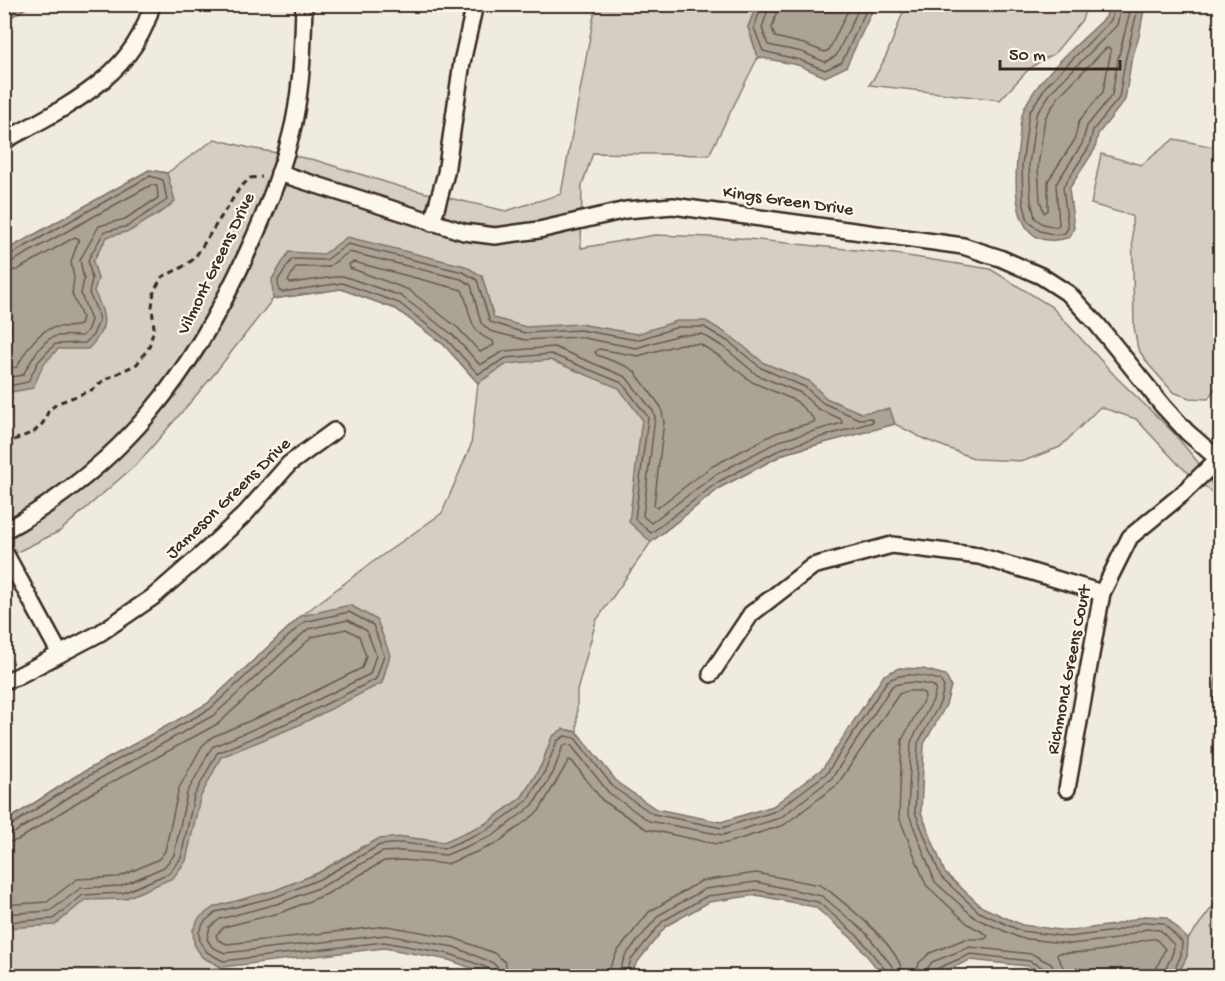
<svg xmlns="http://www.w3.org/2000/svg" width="1225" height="981" font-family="'Gochi Hand',sans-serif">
<rect width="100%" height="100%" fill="#f0ebe0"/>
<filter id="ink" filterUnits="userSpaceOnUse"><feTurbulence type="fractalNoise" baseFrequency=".0167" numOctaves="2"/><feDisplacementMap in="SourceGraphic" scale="12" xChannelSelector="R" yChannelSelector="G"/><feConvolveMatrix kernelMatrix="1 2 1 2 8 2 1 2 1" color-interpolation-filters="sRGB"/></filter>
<g filter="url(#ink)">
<g fill="#d5cec3" stroke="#887c70" stroke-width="1.5">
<path d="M598 5H757L748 27 758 57 709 155 593 153 582 185 581 248 655 235 738 238 895 254 990 269 1052 307 1117 378 1172 431 1211 478 1220 483V499L1178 464 1136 419 1100 407 1060 447 1024 461 976 459 924 439 895 424 786 453 721 487 651 542 596 621 577 691V732L563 729 552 737 541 766 522 797 487 823 444 842 403 837 363 846 318 873 276 890 202 957 222 967 175 976H5V822L76 776 207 704 301 616 370 564 442 513 471 445 478 383 444 345 396 309 341 289 273 299 211 378 139 462 60 531 5 558V251L149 170 167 173 215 139 250 148 315 160 401 187 506 211 561 194 594 15Z"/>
<path d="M906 5V4L1087 5 1082 20 1054 54 1039 62 1027 71 1000 100 869 85C888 60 894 33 906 5Z"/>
<path d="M1174 139 1220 148V381L1208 399 1189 398 1173 392 1149 365 1138 349 1134 327 1132 216 1091 204 1101 154 1141 165Z"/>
<path d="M1220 897V976H1177L1187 956 1188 939Z"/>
</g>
<g fill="#aca397" stroke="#7f7367" stroke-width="1.5">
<path d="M5 4H31V5L5 21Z"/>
<path d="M757 5 758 4 875 5 846 67 825 77 798 65 758 57 748 27Z"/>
<path d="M1109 5H1145L1139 36 1131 62 1125 100 1098 134 1095 149 1069 189 1074 228 1070 237C1008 257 1014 179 1019 141 1020 131 1020 118 1024 109 1039 75 1080 43 1106 17Z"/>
<path d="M149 170 167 173 175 201 166 209 130 231 107 237 93 261 98 279 94 291C107 317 109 327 88 349H58L43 365 33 388 5 393V251Z"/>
<path d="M347 237 465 266 482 276 494 318 526 327 580 324 637 334 677 321H706L732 337 764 363 809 381 826 398 861 413 890 409 895 424 786 453 721 487 651 542 629 522 642 419 619 388 550 360 507 364 478 383 444 345 396 309 341 289 273 299 272 279 289 252 324 254Z"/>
<path d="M350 605 377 620 390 655 382 683 299 725 221 757 200 798 186 861 173 878 124 899 85 900 55 925 5 928V822L76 776 207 704 301 616Z"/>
<path d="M1220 658V862L1212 754 1214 688Z"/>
<path d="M899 668 923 669 945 675 951 686 946 705 924 744 921 812 945 873 982 907 1022 925 1068 931 1114 925 1144 916 1166 917 1188 939 1187 956 1177 976H1047L1028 966 970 960 933 976H883L856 942 815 907 756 895 709 902 666 926 636 964 630 976H493L449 960 384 948 222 967 202 957 194 944 193 930 199 918 214 907 276 890 318 873 378 839 403 837 444 842 487 823 522 797 541 766 552 737 563 729 577 732 618 783 656 809 721 822 773 806 823 768 884 675Z"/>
</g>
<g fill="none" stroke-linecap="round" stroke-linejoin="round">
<g stroke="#685a4e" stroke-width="1.5">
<path d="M762 4 754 28 763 51 800 60 825 70 842 62 869 4"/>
<path d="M770 4 762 28 768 45 802 52 825 62 836 56 861 4"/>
<path d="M779 4 772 28 775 37 804 44 825 52 829 50 851 4"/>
<path d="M1115 4 1111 20 1046 86 1029 113 1022 165 1023 202 1028 221 1040 231 1057 235 1065 233 1068 228 1063 187 1089 147 1093 130 1119 98 1125 61 1139 4"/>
<path d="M1122 4 1117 25 1052 91 1036 115 1029 165 1031 201 1035 218 1043 224 1056 227 1059 225 1056 184 1082 144 1087 126 1112 95 1118 59 1132 4"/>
<path d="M1106 48H1109L1111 51 1103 92 1079 121 1074 141 1048 181V210L1044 213 1040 200 1038 166 1045 118 1059 96Z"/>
<path d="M348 244 463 272 477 280 490 322 525 333 580 330 637 340 678 327H704L729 342 761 368 805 387 823 403 859 419 871 418 873 422 783 448 718 482 651 533 635 519 648 417 622 383 551 354 506 358 478 374 448 341 399 303 342 283 282 292 279 291 278 280 292 259 326 260Z"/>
<path d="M349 252 461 279 471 285 481 323 490 331 525 340 579 337 636 348 679 335 702 334 725 348 757 375 801 393 818 409 841 419 842 423 779 441 715 475 651 523 643 516 655 417 653 411 626 377 554 347 504 351 480 365 453 335 401 296 343 276 291 283 288 281 296 267H328Z"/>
<path d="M4 256 10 255 150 176 163 180 167 200 128 226 104 232 88 260 92 279 89 293 97 311 99 321 93 335 85 343 55 344 38 362 28 382 4 387"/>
<path d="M354 262 462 290C472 311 466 332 493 341L494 345 480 352 458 328 409 290 350 268 349 264Z"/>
<path d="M4 263 13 261 151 185 157 186 158 198 125 219 99 226 80 260 84 279 81 294 91 320 87 331 82 336C74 336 65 335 57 336 42 338 30 363 23 375L4 378"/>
<path d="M4 272 17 270 75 237 79 239 71 262 74 278 72 294 82 317 80 325C72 328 64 326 56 327 38 329 25 352 17 367L4 369"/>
<path d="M681 344H700L719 356 752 382 796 401 815 420 814 422 776 433 711 467 657 508 654 505 664 422 661 407 635 372 628 367 597 355 595 352 599 349 638 356Z"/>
<path d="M1220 686 1218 753 1220 792"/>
<path d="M4 827 10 826 79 781 210 709 304 622 349 612 373 625 384 655 376 679 296 719 217 753 194 796 181 858 169 873 123 893 83 895 53 919 4 922"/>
<path d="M4 835 14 833 83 788 214 715 308 629 348 620 367 631 376 655 370 674 293 712 212 747 187 793 174 855 164 867 121 886 81 888 50 911 4 914"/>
<path d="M4 844 18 840 87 796 219 723 312 637 346 629 359 636 366 656 362 668 289 704 212 737 202 746 179 788 165 851 159 859 119 877 77 879 47 902 4 905"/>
<path d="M492 976 488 968 450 954 384 942 223 961 207 952 200 942 199 932 204 922 216 912 278 896 320 879 380 845 402 843 445 848 489 829 527 801 546 769 557 741 565 736 575 738 614 788 653 814 722 828 776 811 827 773 887 681C905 671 921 675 940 680L944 687 940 703 918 743 915 812 941 877 979 912 1021 931 1069 937 1115 931 1145 922 1163 923 1182 942 1181 955 1172 976"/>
<path d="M500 976 498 968 493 963 454 947 386 935 225 953 212 947 207 939 210 927 220 919 280 903 323 886 382 852 402 851 446 855 494 835 533 805 553 773 563 746 567 744 571 745 609 793 649 821 723 835 780 818 832 778 892 686C906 680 920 682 934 686L936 689 933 700 911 742 908 812 935 882 975 918 1020 938 1070 944 1116 939 1146 929 1160 930 1174 945C1174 957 1165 965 1164 976"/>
<path d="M509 976 505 962 494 953 454 938 387 926 227 944 218 940 216 935 224 927 283 912 327 894 384 861 402 860 447 864 496 844 539 811 569 760 572 761 602 800 646 829 716 844 727 843 784 825 837 785 899 694C906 690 916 690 924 693L925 697 902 740 899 817 926 885 968 924 986 934 988 936 985 939H965L930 953 919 963 916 976"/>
<path d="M609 976 610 967 617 952 649 912 701 881 756 873 820 885 828 890C849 907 902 948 903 976"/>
<path d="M618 976 625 956 659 915 705 889 756 882 822 896 866 933 892 966 894 976"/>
<path d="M625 976 631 960 663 921 707 896 756 890 818 902 860 938 886 971 887 976"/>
<path d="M925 976 927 969 932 962 970 947 1032 954 1051 964 1055 970 1056 976"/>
<path d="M933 976 936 969 971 954 1029 961 1046 969 1048 976"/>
<path d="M1065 976 1063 967 1057 956 1058 953C1078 953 1100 952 1120 947 1132 944 1143 938 1156 939L1165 949 1157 967 1155 976"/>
</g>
<defs>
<g id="minor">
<path d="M4 141C63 108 135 77 152 4"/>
<path d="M279 173 464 232 495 236 539 230 626 210 673 206 963 246 1000 258 1041 276 1069 294 1097 324 1163 406 1187 432 1218 459 1220 479"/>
<path d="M432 223 446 173 462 62 475 4"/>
<path d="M4 531C124 465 192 374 248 251 267 210 284 167 294 122 302 83 303 44 304 4"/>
<path d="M4 551 60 654"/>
<path d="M711 674 751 614 813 566 892 545 979 556 1102 593"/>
<path d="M4 681 16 677 100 633 153 597 199 557 245 514 289 464 334 431"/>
<path d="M1067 789 1102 593 1130 537 1181 495 1218 459"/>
</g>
</defs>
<use href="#minor" stroke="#3b2a1e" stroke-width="20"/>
<path stroke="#3b2a1e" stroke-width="3" stroke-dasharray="6 4.5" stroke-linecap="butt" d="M4 444 34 432 43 423 49 410 58 403 92 390 104 380 137 364 149 347 154 328 152 307 154 291 162 277 181 268 194 259 239 189 250 178 262 177"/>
<use href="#minor" stroke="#fbf7ec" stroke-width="15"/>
</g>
</g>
<g text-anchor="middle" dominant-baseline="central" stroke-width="4.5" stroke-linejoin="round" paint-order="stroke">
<g font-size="18" fill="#3b2a1e" stroke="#fbf7ec">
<text transform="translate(788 202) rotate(8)">Kings Green Drive</text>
<text transform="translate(217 264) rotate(-64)">Vilmont Greens Drive</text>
<text transform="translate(229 499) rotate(-44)">Jameson Greens Drive</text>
<text transform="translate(1070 670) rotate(-79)">Richmond Greens Court</text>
</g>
</g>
<rect width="1225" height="981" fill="none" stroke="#fbf7ec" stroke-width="24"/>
<rect x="12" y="12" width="1201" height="957" fill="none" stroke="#3b2a1e" stroke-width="2" filter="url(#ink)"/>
<path d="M1000 60v9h120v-9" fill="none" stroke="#3b2a1e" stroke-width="3"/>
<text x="1009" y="60" font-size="18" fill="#3b2a1e" stroke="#fbf7ec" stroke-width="4.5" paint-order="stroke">50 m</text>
</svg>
